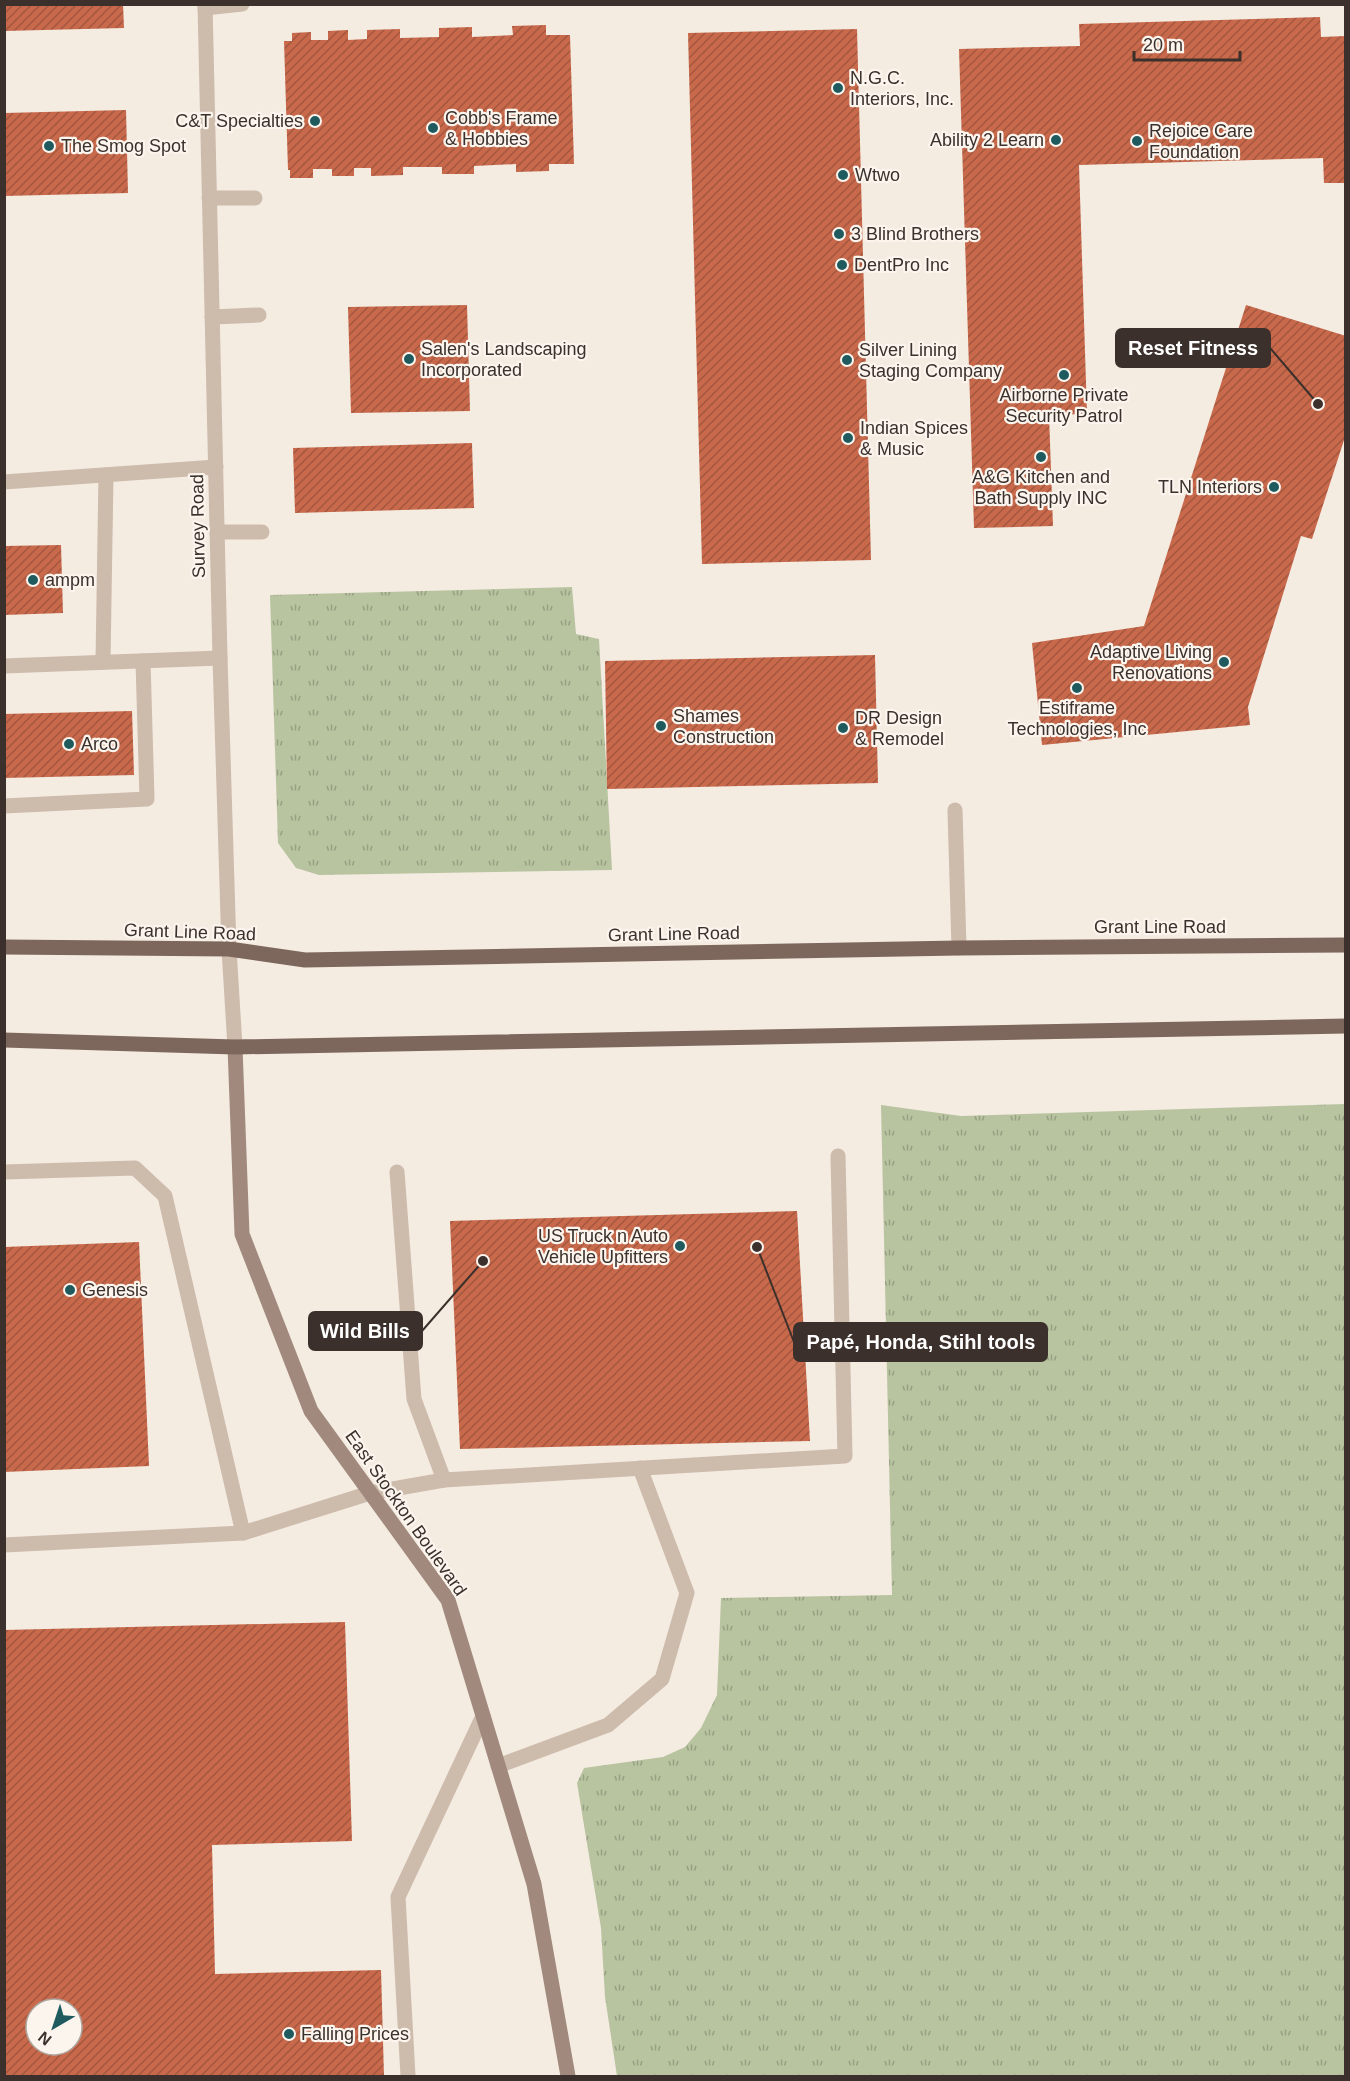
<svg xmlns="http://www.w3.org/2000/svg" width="1350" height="2081" font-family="Arial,sans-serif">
<defs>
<pattern id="grass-tufts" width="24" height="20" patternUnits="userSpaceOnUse" patternTransform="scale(1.5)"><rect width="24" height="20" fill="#b8c4a0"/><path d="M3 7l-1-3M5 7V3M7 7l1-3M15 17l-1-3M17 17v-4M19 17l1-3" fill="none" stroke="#97a083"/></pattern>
<pattern id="building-hatch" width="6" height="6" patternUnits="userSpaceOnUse" patternTransform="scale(1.5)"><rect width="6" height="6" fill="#c8694b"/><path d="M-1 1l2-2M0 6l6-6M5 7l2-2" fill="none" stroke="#a4573f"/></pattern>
</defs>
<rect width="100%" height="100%" fill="#f4ebe1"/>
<g fill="url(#grass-tufts)">
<path d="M572 587 576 634 599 639 612 870 319 875 296 868 278 843 270 595Z"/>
<path d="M1345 1104V2076H617L605 1997 601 1928 577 1783 584 1768 663 1757 685 1747 701 1728 717 1695 721 1598 892 1595 881 1105 961 1116Z"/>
</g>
<g fill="url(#building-hatch)" fill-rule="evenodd">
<path d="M4 4H123L124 28 4 31Z"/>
<path d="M1320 17 1321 37 1346 36V183H1324L1323 158 1079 165 1087 414 1049 415 1053 526 974 528 959 49 1080 46 1079 24Z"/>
<path d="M546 25V35H570L574 164H549V171L516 172V164L474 166V174H442V167H403V175L371 176V168H354V176H332V169H313V178H290V170H288L284 41H292V33L311 32V40H328V31L348 30V40L367 39V30L400 29V38L439 37V28L472 27V37L513 35 512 26Z"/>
<path d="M857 29 871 560 702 564 688 33Z"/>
<path d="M126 110 128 193 4 196V113Z"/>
<path d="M467 305 470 411 351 413 348 307Z"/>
<path d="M1246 305 1346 336V434L1312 539 1301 536 1248 707 1250 725 1042 745 1032 643 1144 626Z"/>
<path d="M472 443 474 508 295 513 293 448Z"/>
<path d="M61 545 63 613 4 615V546Z"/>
<path d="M875 655 878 783 607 789 605 661Z"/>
<path d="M132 711 134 775 4 778V714Z"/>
<path d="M797 1211 810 1441 460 1449 450 1221Z"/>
<path d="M139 1242 149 1466 4 1472V1247Z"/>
<path d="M345 1622 352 1841 212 1845 215 1974 381 1970 384 2076H4V1630ZM36 2009H72V2045H36Z"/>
</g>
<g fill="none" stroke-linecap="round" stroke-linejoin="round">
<g stroke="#cdbbac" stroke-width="15">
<path d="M205 8 242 4"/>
<path d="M209 198H255"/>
<path d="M212 317 259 315"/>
<path d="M4 482 216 467"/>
<path d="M217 532H262"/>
<path d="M103 662 106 475"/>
<path d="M4 666 220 658"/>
<path d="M4 806 147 799 143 661"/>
<path d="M955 810 959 948"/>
<path d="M229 949 235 1047"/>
<path d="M4 1172 135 1168 165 1196 243 1533 370 1493 444 1480 414 1399 397 1172"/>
<path d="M444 1480 845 1456 838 1156"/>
<path d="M4 1545 243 1533"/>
<path d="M498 1766 608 1725 662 1679 687 1593 640 1468"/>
<path d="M408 2076 398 1897 483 1716"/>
</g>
<path stroke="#cdbbac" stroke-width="15" d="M205 4 220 658 229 949"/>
<path stroke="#a18a7d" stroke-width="15" d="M235 1047 242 1234 311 1411 448 1600 534 1884 568 2076"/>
<g stroke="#7d675c" stroke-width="15">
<path d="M4 947 229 949 305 960 959 948 1346 945"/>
<path d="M4 1040 235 1047 1346 1026"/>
</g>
</g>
<g fill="#1f5a5e" stroke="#fbf5ee" stroke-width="2">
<circle cx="838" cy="88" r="6"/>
<circle cx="315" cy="121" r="6"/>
<circle cx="433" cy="128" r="6"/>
<circle cx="1056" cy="140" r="6"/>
<circle cx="1137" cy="141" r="6"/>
<circle cx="49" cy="146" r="6"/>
<circle cx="843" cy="175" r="6"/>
<circle cx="839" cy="234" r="6"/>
<circle cx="842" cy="265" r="6"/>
<circle cx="409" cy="359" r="6"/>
<circle cx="847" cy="360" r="6"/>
<circle cx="1064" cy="375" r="6"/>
<circle cx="848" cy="438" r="6"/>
<circle cx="1041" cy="457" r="6"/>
<circle cx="1274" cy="487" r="6"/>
<circle cx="33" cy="580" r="6"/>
<circle cx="1224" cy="662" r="6"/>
<circle cx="1077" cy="688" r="6"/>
<circle cx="661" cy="726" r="6"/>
<circle cx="843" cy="728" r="6"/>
<circle cx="69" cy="744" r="6"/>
<circle cx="680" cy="1246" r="6"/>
<circle cx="70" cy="1290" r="6"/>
<circle cx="289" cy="2034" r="6"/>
</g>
<g text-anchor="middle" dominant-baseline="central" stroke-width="4.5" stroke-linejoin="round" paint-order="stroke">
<g font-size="18" fill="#3b302b" stroke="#fbf5ee" text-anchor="start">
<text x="850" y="78">N.G.C.<tspan x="850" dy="21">Interiors, Inc.</tspan></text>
<text x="445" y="118">Cobb's Frame<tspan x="445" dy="21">&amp; Hobbies</tspan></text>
<text x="303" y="121" text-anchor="end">C&amp;T Specialties</text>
<text x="1149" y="131">Rejoice Care<tspan x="1149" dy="21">Foundation</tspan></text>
<text x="1044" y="140" text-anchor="end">Ability 2 Learn</text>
<text x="61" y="146">The Smog Spot</text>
<text x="855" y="175">Wtwo</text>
<text x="851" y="234">3 Blind Brothers</text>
<text x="854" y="265">DentPro Inc</text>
<text x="421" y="349">Salen's Landscaping<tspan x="421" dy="21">Incorporated</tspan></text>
<text x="859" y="350">Silver Lining<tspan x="859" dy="21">Staging Company</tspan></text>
<text x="1064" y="395" text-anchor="middle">Airborne Private<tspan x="1064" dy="21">Security Patrol</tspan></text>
<text x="860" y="428">Indian Spices<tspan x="860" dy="21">&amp; Music</tspan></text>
<text x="1041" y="477" text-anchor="middle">A&amp;G Kitchen and<tspan x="1041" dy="21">Bath Supply INC</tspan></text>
<text x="1262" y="487" text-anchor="end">TLN Interiors</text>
<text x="45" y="580">ampm</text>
<text x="1212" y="652" text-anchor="end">Adaptive Living<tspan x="1212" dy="21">Renovations</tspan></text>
<text x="1077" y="708" text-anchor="middle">Estiframe<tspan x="1077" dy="21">Technologies, Inc</tspan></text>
<text x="673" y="716">Shames<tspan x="673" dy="21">Construction</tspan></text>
<text x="855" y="718">DR Design<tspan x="855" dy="21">&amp; Remodel</tspan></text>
<text x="81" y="744">Arco</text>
<text x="668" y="1236" text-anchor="end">US Truck n Auto<tspan x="668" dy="21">Vehicle Upfitters</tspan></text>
<text x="82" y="1290">Genesis</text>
<text x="301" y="2034">Falling Prices</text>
</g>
<g font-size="18" fill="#3b302b" stroke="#fbf5ee">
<text transform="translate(198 526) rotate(-91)">Survey Road</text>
<text x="1160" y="927">Grant Line Road</text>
<text transform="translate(190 932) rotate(2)">Grant Line Road</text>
<text transform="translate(674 934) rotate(-1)">Grant Line Road</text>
<text transform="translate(406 1513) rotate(55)">East Stockton Boulevard</text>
</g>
</g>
<path fill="none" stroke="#3b302b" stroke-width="2" d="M1318 404L1270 348M483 1261L422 1331M757 1247L794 1342"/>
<g fill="#3b302b" stroke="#fbf5ee" stroke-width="2">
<circle cx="1318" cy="404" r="6"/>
<circle cx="483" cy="1261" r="6"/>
<circle cx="757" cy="1247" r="6"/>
</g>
<g fill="#3b302b" stroke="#3b302b" stroke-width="2">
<rect x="1116" y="329" width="154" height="38" rx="6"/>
<rect x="309" y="1312" width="113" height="38" rx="6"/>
<rect x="794" y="1323" width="253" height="38" rx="6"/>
</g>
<g font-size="20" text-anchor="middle" font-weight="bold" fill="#fff">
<text x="1193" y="355">Reset Fitness</text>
<text x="365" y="1338">Wild Bills</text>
<text x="921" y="1349">Papé, Honda, Stihl tools</text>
</g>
<rect width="1350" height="2081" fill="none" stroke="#3b302b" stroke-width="12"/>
<g transform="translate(54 2027) rotate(219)"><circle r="28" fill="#fbf5ee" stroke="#aea6a0" stroke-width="1.5"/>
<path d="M0-4.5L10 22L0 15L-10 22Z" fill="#1f5a5e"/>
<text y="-9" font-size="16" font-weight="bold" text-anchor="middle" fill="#3b302b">N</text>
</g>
<path d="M1134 51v9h106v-9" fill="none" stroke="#3b302b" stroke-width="3"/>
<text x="1143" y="51" font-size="18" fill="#3b302b" stroke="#fbf5ee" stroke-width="4.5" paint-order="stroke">20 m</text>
</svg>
